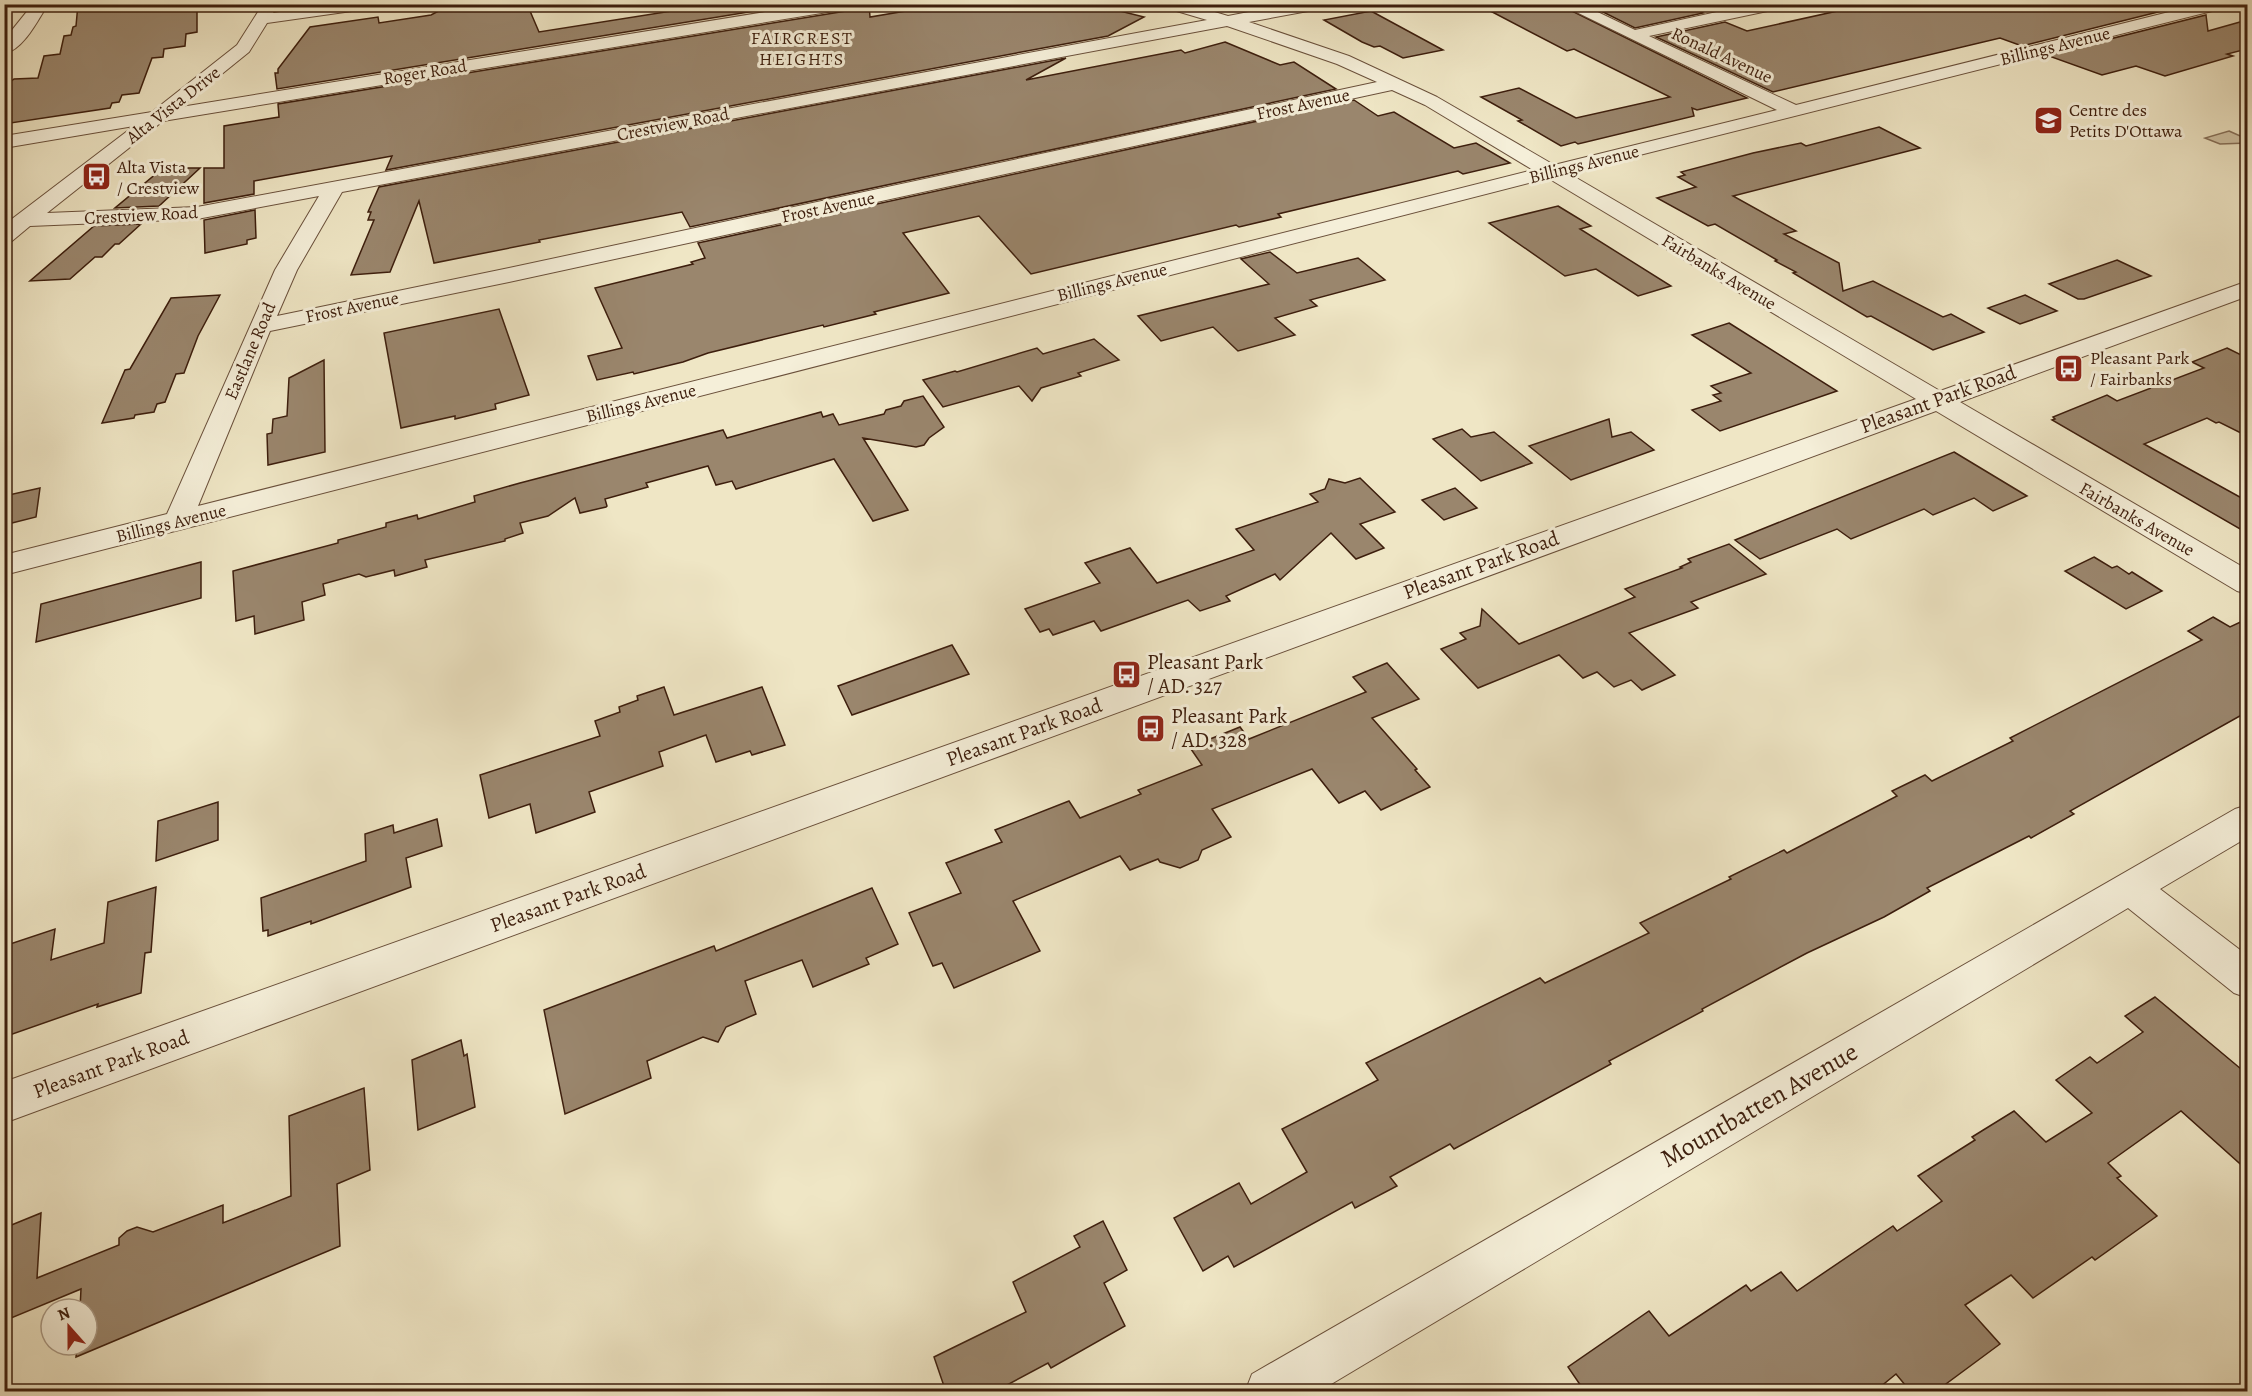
<svg xmlns="http://www.w3.org/2000/svg" width="2252" height="1396" font-family="Alegreya,serif">
<rect width="100%" height="100%" fill="#efe6c5"/>
<filter id="stains"><feTurbulence type="fractalNoise" baseFrequency=".00333" numOctaves="4"/><feColorMatrix values="0 0 0 0 .2 0 0 0 0 .09 0 0 0 0 .02 0 0 0 .5 -.17"/></filter>
<radialGradient id="worn" r=".72"><stop offset=".6" stop-color="#630" stop-opacity="0"/><stop offset="1" stop-color="#630" stop-opacity=".3"/></radialGradient>
<path fill="#d1c4a6" stroke="#87715a" stroke-width="1.5" d="M2229 131 2247 139V143L2220 144 2205 138Z"/>
<g fill="#9a866d" stroke="#3d1e0d" stroke-width="1.5">
<path d="M78 4H197V32L186 34 185 46 164 49 163 57 152 58 139 93 122 95 119 102 112 103 110 108 4 124V87L14 79 38 78 44 56 60 54 64 36 71 35 73 27 76 26Z"/>
<path d="M452 4H527L539 32 716 4H797L277 89 275 73H278V69L310 27 378 17 379 23 431 15Z"/>
<path d="M855 4H869L870 17 947 4H1092L1144 17 1108 36 386 170 392 156 254 181V194L204 203V168H224V126L279 117 278 104 846 11Z"/>
<path d="M1477 4H1558L1747 98 1697 110 1692 108 1694 116 1578 144 1575 142 1561 146 1518 121 1522 120 1481 97 1519 88 1576 118 1670 97 1574 49 1567 51Z"/>
<path d="M1628 4H1685L1703 13 1635 28 1599 10Z"/>
<path d="M1869 4H2190L2022 46 2000 38 1773 92 1656 37 1725 22 1747 31Z"/>
<path d="M1371 11 1443 50 1403 58 1380 46 1374 47 1362 42 1324 20Z"/>
<path d="M2206 15 2208 31 2247 20V49L2227 54 2233 56 2165 76 2136 66 2102 75 2046 55Z"/>
<path d="M1225 42 1280 65 1294 62 1336 89 690 227 682 212 539 240 540 242 434 263 419 201 390 272 351 275 374 220H368L371 212H368L379 187 1066 58 1026 80 1181 50 1185 53Z"/>
<path d="M1354 100 1378 116 1394 112 1454 148 1476 143 1510 163 1463 174 1458 171 1278 214 1281 217 1239 227 1236 225 1031 274 979 216 903 233 949 293 874 312 876 314 824 327 823 325 708 353 683 362 634 374 633 372 597 380 588 356 622 348 595 288 693 264 691 262 705 258 698 243Z"/>
<path d="M1879 127 1920 148 1733 196 1796 231 1784 234 1839 263 1843 291 1873 281 1943 317 1951 314 1984 332 1933 350 1871 316 1867 317 1793 273 1796 272 1775 261 1777 260 1715 224 1708 226 1657 198 1696 187 1678 177 1685 175 1681 172 1753 153 1801 143 1806 146Z"/>
<path d="M163 168H200L159 206 115 208Z"/>
<path d="M1558 206 1591 226 1580 229 1671 286 1638 296 1596 269 1565 276 1489 223Z"/>
<path d="M255 210 256 238 247 240V244L205 253 204 220Z"/>
<path d="M141 224 119 244H115L102 257H95L70 279 30 281 94 226Z"/>
<path d="M1270 252 1297 273 1358 258 1385 280 1310 300 1317 306 1275 318 1295 335 1238 351 1213 327 1161 341 1138 316 1269 284 1241 259Z"/>
<path d="M2117 260 2151 276 2084 299H2078L2049 284Z"/>
<path d="M220 295 198 336 184 373 176 374 165 402 157 404 154 412 135 415 134 418 102 423 125 370 130 369 171 298Z"/>
<path d="M2025 295 2057 311 2020 324 1988 308Z"/>
<path d="M499 309 529 395 495 404 496 409 455 419V416L401 428 384 333Z"/>
<path d="M1729 323 1837 391 1720 431 1692 410 1721 401 1713 395 1721 393 1711 386 1751 373 1692 335Z"/>
<path d="M1094 339 1119 360 1078 373 1081 376 1041 388 1032 401 1019 386 943 407 923 380 955 371 957 372 1037 348 1043 354Z"/>
<path d="M2227 348 2241 355 2247 352V436L2219 422 2216 423 2207 418 2144 444 2247 501V533L2052 420 2055 419 2053 417 2107 395 2117 401 2204 368 2192 362Z"/>
<path d="M324 360 325 452 268 465 267 434 272 433 273 419 287 416 289 378Z"/>
<path d="M923 396 944 427 929 438 924 445 916 447 863 438 908 510 873 521 834 459 736 489 732 481 716 485 708 466 646 483 648 487 605 499 607 506 606 507 580 513 575 498 548 516 520 523 523 533 505 539V541L425 560 427 567 395 576 394 570 366 577 359 574 323 584 325 595 302 602 304 620 255 634 254 616 236 621 233 571 338 543V540L386 527V523L417 515 418 519 475 502 474 496 520 483 723 430 727 438 821 412 823 417 833 414 839 425 884 414 886 410 901 406 904 401Z"/>
<path d="M1609 419 1612 437 1631 432 1654 450 1571 480 1529 446Z"/>
<path d="M1462 429 1471 437 1494 432 1532 463 1481 481 1433 439Z"/>
<path d="M1954 452 2027 496 1993 511 1974 498 1933 515 1924 509 1851 539 1837 529 1760 559 1735 540Z"/>
<path d="M1360 478 1395 512 1360 524 1384 548 1356 559 1331 533 1280 580 1275 574 1226 596 1230 601 1200 611 1188 600 1101 631 1094 621 1053 635 1049 629 1040 632 1025 609 1100 583 1085 563 1130 548 1157 583 1254 550 1236 529 1318 502 1310 494 1325 489 1329 479 1345 483Z"/>
<path d="M40 488 36 517 4 525V496Z"/>
<path d="M1455 488 1477 508 1444 520 1422 500Z"/>
<path d="M1729 544 1766 574 1691 602 1698 608 1629 633 1675 675 1642 690 1631 680 1614 687 1597 672 1583 678 1559 655 1478 688 1441 649 1466 639 1460 633 1480 626 1482 609 1519 644 1635 597 1625 589 1682 568 1680 567 1691 562 1688 559Z"/>
<path d="M2094 557 2112 568 2117 566 2129 574 2132 572 2162 591 2126 609 2065 571Z"/>
<path d="M201 562V598L36 642 41 604Z"/>
<path d="M2213 617 2230 627 2247 619V712L2070 811 2074 814 2031 838 2029 836 1927 888 1930 891 1884 917 1807 953 1702 1009 1703 1011 1609 1061 1611 1064 1454 1149 1450 1144 1390 1177 1397 1186 1355 1208 1352 1202 1234 1267 1228 1256 1203 1271 1174 1218 1239 1183 1251 1204 1307 1172 1282 1129 1378 1080 1366 1063 1540 978 1545 983 1649 933 1640 923 1731 879 1729 877 1784 850 1787 853 1897 796 1892 791 1925 775 1932 781 2013 741 2010 738 2202 640 2188 631Z"/>
<path d="M952 645 969 674 852 715 838 686Z"/>
<path d="M1387 663 1419 699 1372 718 1417 769 1415 770 1430 787 1381 810 1365 791 1339 803 1312 769 1212 809 1231 837 1202 850 1198 860 1180 868 1160 862 1158 859 1130 870 1120 856 1013 901 1040 951 954 988 942 963 933 966 909 913 961 893 946 863 1002 842 995 830 1069 801 1080 818 1141 794 1138 790 1202 765 1191 749 1207 743 1205 741 1240 727 1249 739 1366 692 1353 677Z"/>
<path d="M664 687 674 715 762 687 785 745 752 755 750 751 716 762 706 735 659 752 663 766 589 792 595 812 536 833 530 804 489 818 480 775 600 736 595 721 620 712 619 707 638 700 637 696Z"/>
<path d="M218 802V840L156 861 158 821Z"/>
<path d="M437 819 442 846 406 858 411 887 311 924V921L268 936V930L263 931 261 898 366 861 365 834 393 825 394 833Z"/>
<path d="M156 887 151 952 145 953 141 993 97 1007 98 1004 4 1037V946L55 929 51 960 104 943 108 902Z"/>
<path d="M872 888 898 944 866 958 869 964 813 987 802 960 745 981 756 1014 726 1027 718 1042 703 1037 647 1061 651 1078 565 1114 544 1010 714 946 716 951Z"/>
<path d="M2155 997 2247 1074V1170L2181 1111 2108 1163 2121 1176 2117 1178 2157 1216 2095 1260 2092 1257 2033 1298 2011 1275 1965 1305 2000 1344 1935 1392H1911L1896 1374 1874 1392H1585L1568 1367 1649 1311 1669 1336 1746 1285 1751 1291 1781 1272 1797 1291 1893 1226 1897 1231 1942 1201 1918 1176 1975 1140 1972 1137 2014 1111 2046 1142 2092 1113 2056 1080 2090 1057 2097 1063 2143 1032 2125 1016Z"/>
<path d="M461 1040 464 1056 467 1054 475 1107 418 1130 412 1060Z"/>
<path d="M364 1088 370 1170 337 1184 340 1246 76 1357 77 1345H87V1309H80L81 1289 4 1321V1228L41 1213 37 1278 119 1245V1238L127 1231 137 1227 153 1232 223 1205V1223L291 1196 289 1116Z"/>
<path d="M1103 1221 1127 1270 1104 1283 1125 1326 1051 1368 1048 1363 994 1392H946L934 1357 1026 1312 1013 1282 1080 1247 1074 1236Z"/>
</g>
<g fill="none" stroke-linecap="round" stroke-linejoin="round">
<defs>
<g id="minor">
<path d="M33 4H48C38 20 24 49 4 54V40Z"/>
<path d="M263 4H279L273 13 330 4H373L366 9 267 23 249 52 181 107 814 4H853L846 9 163 121 47 213 197 207 1207 20 1163 7 1162 4H1188L1228 16 1291 4H1326L1319 9 1249 22 1349 56 1437 97 1554 165 1777 110 1560 4H1581L1635 30 1753 4H1784L1777 9 1649 36 1796 105 2201 4H2229L2228 7 1568 173 1940 391 2248 281V296L1960 402 2248 570V594L2237 591 1936 411 4 1123V1082L1916 399 1548 178 4 575V555L167 514 275 270 319 196 197 219 30 226 12 241 4 242V225L134 126 4 148V136L152 112 237 45ZM1227 26 1337 64 1377 82 509 268 277 316 297 270 342 192ZM1392 90 1425 105 1533 170 198 506 270 331 509 282Z"/>
<path d="M2248 805V837L2160 889 2248 956V998L2234 993 2128 908 1318 1392H1245L1252 1374 2235 809Z"/>
</g>
</defs>
<use href="#minor" stroke="#6a503b" stroke-width="2"/>
<use href="#minor" fill="#f5efd9" fill-rule="evenodd"/>
</g>
<defs>
<symbol id="school-square" viewBox="-11 -11 22 22"><rect x="-9" y="-9" width="18" height="18" rx="4" fill="#8f2418" stroke="#f5efd9"/><path d="M0-5L7-2L0 1L-7-2ZM-4 1L0 2.5L4 1V4Q0 6-4 4Z" fill="#fff"/></symbol>
<symbol id="bus-square" viewBox="-11 -11 22 22"><rect x="-9" y="-9" width="18" height="18" rx="4" fill="#8f2418" stroke="#f5efd9"/><path d="M-5-6H5V4H4V6H2V4H-2V6H-4V4H-5ZM-3.5-4V0h7V-4ZM-3.5 1.2v1.5H-2V1.2ZM2 1.2v1.5H3.5V1.2Z" fill="#fff"/></symbol>
</defs>
<g fill-rule="evenodd">
<use href="#school-square" x="2032" y="104" width="33" height="33"/>
<use href="#bus-square" x="80" y="160" width="33" height="33"/>
<use href="#bus-square" x="2052" y="352" width="33" height="33"/>
<use href="#bus-square" x="1110" y="658" width="33" height="33"/>
<use href="#bus-square" x="1134" y="712" width="33" height="33"/>
</g>
<g text-anchor="middle" dominant-baseline="central" stroke-width="6" stroke-linejoin="round" paint-order="stroke">
<g font-size="18" letter-spacing="1.5" fill="#3d1e0d" stroke="#f5efd9">
<text x="802" y="38">FAIRCREST<tspan x="802" dy="21">HEIGHTS</tspan></text>
</g>
<g font-size="18" fill="#3d1e0d" stroke="#f5efd9">
<text transform="translate(2055 46) rotate(-14)">Billings Avenue</text>
<text transform="translate(1722 55) rotate(25)">Ronald Avenue</text>
<text transform="translate(425 72) rotate(-9)">Roger Road</text>
<text transform="translate(1303 104) rotate(-12)">Frost Avenue</text>
<text transform="translate(173 105) rotate(-38)">Alta Vista Drive</text>
<text transform="translate(673 124) rotate(-11)">Crestview Road</text>
<text transform="translate(1584 164) rotate(-14)">Billings Avenue</text>
<text transform="translate(828 207) rotate(-12)">Frost Avenue</text>
<text transform="translate(141 215) rotate(-3)">Crestview Road</text>
<text transform="translate(1719 272) rotate(31)">Fairbanks Avenue</text>
<text transform="translate(1112 282) rotate(-14)">Billings Avenue</text>
<text transform="translate(352 307) rotate(-12)">Frost Avenue</text>
<text transform="translate(250 351) rotate(-67)">Eastlane Road</text>
<text transform="translate(641 403) rotate(-14)">Billings Avenue</text>
<text transform="translate(2137 519) rotate(30)">Fairbanks Avenue</text>
<text transform="translate(171 523) rotate(-14)">Billings Avenue</text>
</g>
<g font-size="18" fill="#3d1e0d" stroke="#f5efd9" text-anchor="start">
<text x="2069" y="110">Centre des<tspan x="2069" dy="21">Petits D'Ottawa</tspan></text>
<text x="117" y="167">Alta Vista<tspan x="117" dy="21">/ Crestview</tspan></text>
<text x="2090" y="358">Pleasant Park<tspan x="2090" dy="21">/ Fairbanks</tspan></text>
</g>
<g font-size="21" fill="#3d1e0d" stroke="#f5efd9">
<text transform="translate(1938 399) rotate(-20)">Pleasant Park Road</text>
<text transform="translate(1481 565) rotate(-20)">Pleasant Park Road</text>
<text transform="translate(1024 732) rotate(-20)">Pleasant Park Road</text>
<text transform="translate(568 898) rotate(-20)">Pleasant Park Road</text>
<text transform="translate(111 1064) rotate(-20)">Pleasant Park Road</text>
</g>
<g font-size="21" fill="#3d1e0d" stroke="#f5efd9" text-anchor="start">
<text x="1147" y="662">Pleasant Park<tspan x="1147" dy="24">/ AD. 327</tspan></text>
<text x="1171" y="716">Pleasant Park<tspan x="1171" dy="24">/ AD. 328</tspan></text>
</g>
<g font-size="26" fill="#3d1e0d" stroke="#f5efd9">
<text transform="translate(1759 1105) rotate(-30)">Mountbatten Avenue</text>
</g>
</g>
<rect width="2252" height="1396" fill="none" stroke="#efe6c5" stroke-width="24"/>
<rect x="6" y="6" width="2240" height="1384" fill="none" stroke="#3d1e0d" stroke-width="3"/>
<rect x="12" y="12" width="2228" height="1372" fill="none" stroke="#3d1e0d" stroke-width="1.5"/>
<g transform="translate(69 1327) rotate(339)"><circle r="28" fill="#f5efd9" stroke="#ab9b87" stroke-width="1.5"/>
<path d="M0-4.5L10 22L0 15L-10 22Z" fill="#8f2418"/>
<text y="-9" font-size="16" font-weight="bold" text-anchor="middle" fill="#3d1e0d">N</text>
</g>
<rect width="100%" height="100%" filter="url(#stains)"/>
<rect width="100%" height="100%" fill="url(#worn)"/>
</svg>
